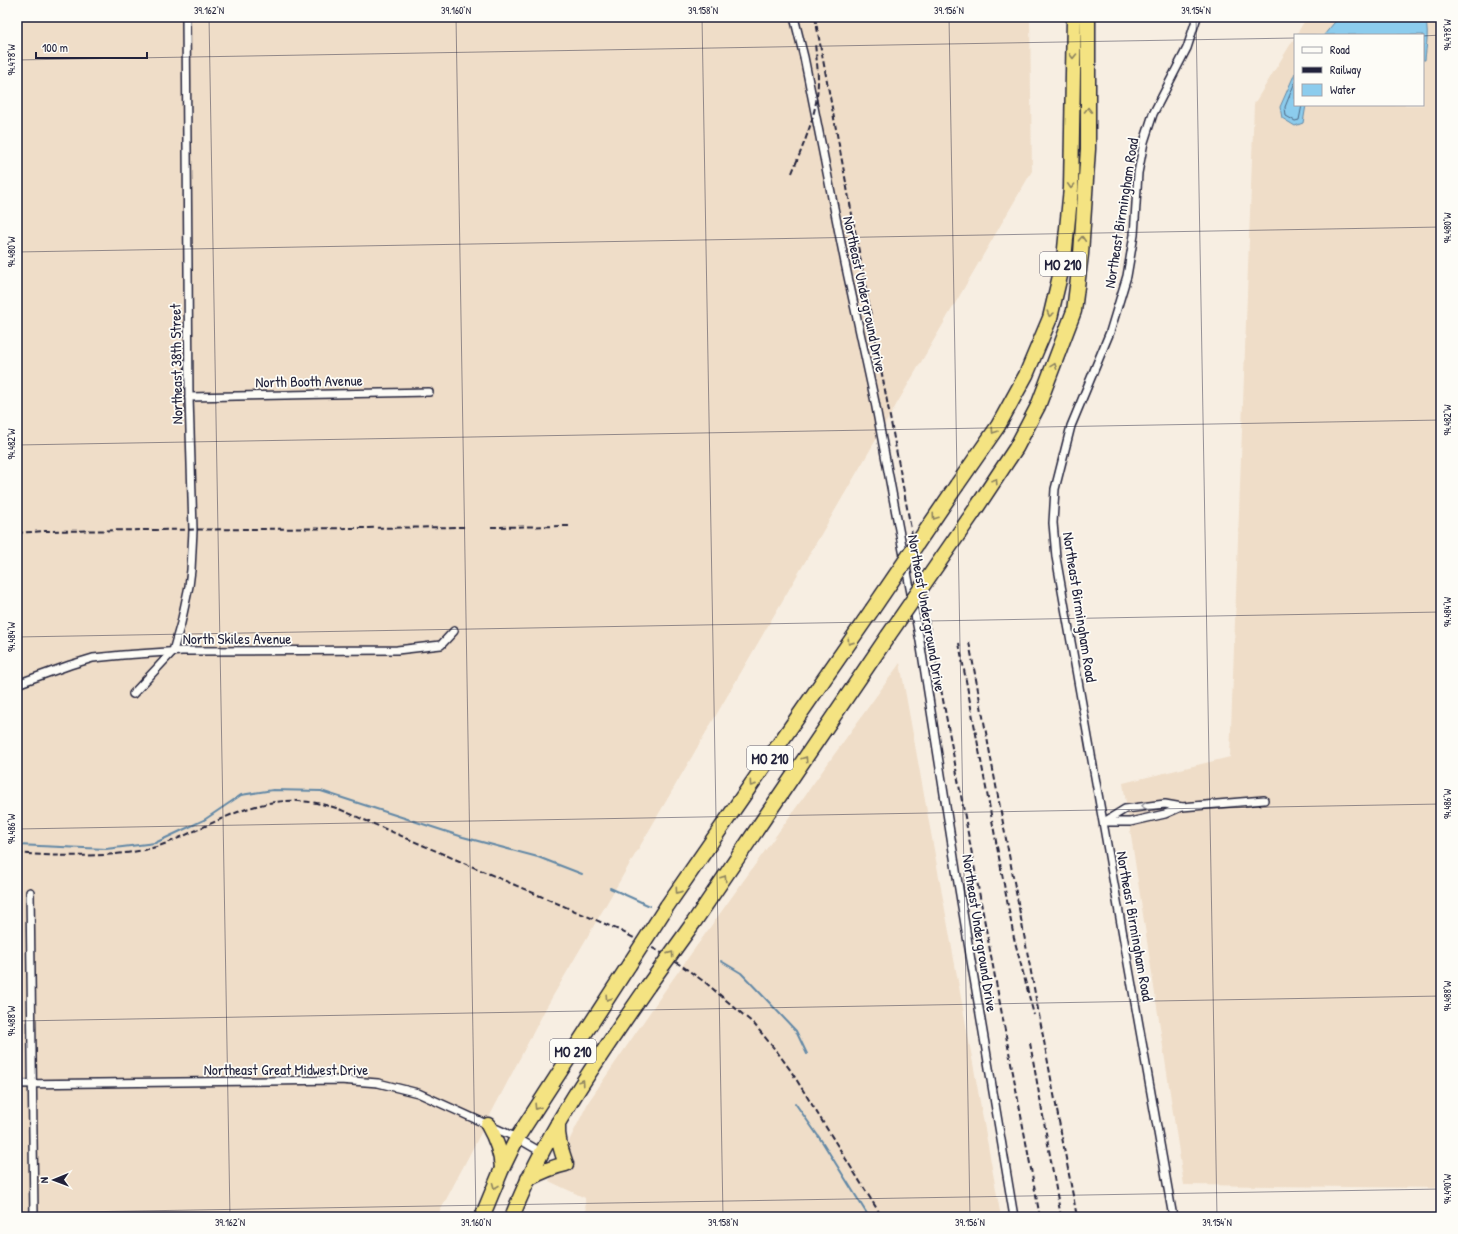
<svg xmlns="http://www.w3.org/2000/svg" width="1458" height="1234" font-family="'Patrick Hand',sans-serif">
<rect width="100%" height="100%" fill="#f7eee2"/>
<filter id="ink" filterUnits="userSpaceOnUse"><feTurbulence type="fractalNoise" baseFrequency=".025" numOctaves="2"/><feDisplacementMap in="SourceGraphic" scale="8" xChannelSelector="R" yChannelSelector="G"/><feConvolveMatrix kernelMatrix="1 2 1 2 8 2 1 2 1" color-interpolation-filters="sRGB"/></filter>
<g filter="url(#ink)">
<g fill="#efddc8">
<path d="M17 17H1030L1032 171 546 1008 437 1217H17Z"/>
<path d="M1307 17H1441V1188L1184 1185 1123 783 1230 757 1254 104 1295 37V105H1423V35H1296Z"/>
<path d="M900 663 1001 1217H586L585 1198 549 1181 589 1101 670 983Z"/>
</g>
<g fill="#8ccced" stroke="#6288a6">
<path d="M1339 17H1424C1430 28 1426 47 1425 60H1423V35H1324Z"/>
<path d="M1295 73V105H1306L1303 123 1295 126 1282 118 1280 107Z"/>
</g>
<g fill="none" stroke-linecap="round" stroke-linejoin="round">
<path stroke="#4c6682" stroke-width="1" d="M1295 82 1285 107 1286 116 1295 121 1299 120 1302 105"/>
<g stroke="#6288a6" stroke-width="2">
<path d="M17 845 106 849 155 843 204 820 241 795 273 790 321 791 463 837 538 857 582 874"/>
<path d="M610 888 650 906"/>
<path d="M721 961 741 973 765 998 796 1031 807 1054"/>
<path d="M795 1103 823 1143 869 1217"/>
</g>
<defs>
<g id="street">
<path d="M794 17 804 57 845 263 875 402 920 641 958 883 1014 1217"/>
<path d="M189 397 429 392"/>
<path d="M17 684 70 665 93 658 123 655 182 651 397 650 441 645 454 631"/>
<path d="M133 694 173 651 181 623 189 586 191 570 193 530 189 397 186 17"/>
<path d="M1104 822 1125 809 1165 804 1182 807 1264 800"/>
<path d="M1104 822H1130L1165 814 1181 807"/>
<path d="M30 892 34 1217"/>
<path d="M17 1084 340 1080 378 1083 418 1093 517 1138 541 1152"/>
<path d="M1173 1217 1056 557 1053 523 1055 489 1071 426 1110 332 1127 276 1134 235 1138 173 1144 142 1153 114 1187 48 1197 17"/>
</g>
<g id="highway">
<path d="M957 485 998 426 1026 375 1050 318 1064 259 1071 188 1074 17"/>
<path d="M973 513 1016 448 1038 406 1074 311 1081 254 1088 149V17"/>
<path d="M667 906 872 610"/>
<path d="M694 922 888 636"/>
<path d="M488 1125C496 1139 501 1152 502 1168"/>
<path d="M528 1179C541 1172 552 1167 566 1164 561 1150 557 1138 558 1123"/>
<path d="M482 1217 501 1171 517 1138 629 965"/>
<path d="M512 1217C545 1133 597 1060 648 986"/>
</g>
</defs>
<use href="#street" stroke="#22223b" stroke-width="10"/>
<use href="#highway" stroke="#22223b" stroke-width="17"/>
<use href="#street" stroke="#fdfcf7" stroke-width="7"/>
<use href="#highway" stroke="#f4e382" stroke-width="14"/>
<g stroke="#22223b" stroke-width="2" stroke-dasharray="6 3" stroke-linecap="butt">
<path d="M815 17 1040 1217"/>
<path d="M792 173C804 143 818 113 818 80 818 68 816 56 815 43"/>
<path d="M491 527 569 526"/>
<path d="M17 533 45 531 465 527"/>
<path d="M969 642 1077 1217"/>
<path d="M959 643 1014 938 1034 1015"/>
<path d="M17 853C58 857 117 858 156 847 168 843 179 838 190 833 243 809 279 789 339 809L619 930 660 952 685 968 706 983 754 1024 778 1053 791 1071 882 1217"/>
<path d="M1030 1043 1061 1217"/>
</g>
<defs>
<g id="highway-bridge">
<path d="M872 610 957 485"/>
<path d="M888 636 973 513"/>
<path d="M629 965 667 906"/>
<path d="M648 986 694 922"/>
</g>
</defs>
<use href="#highway-bridge" stroke="#22223b" stroke-width="17" stroke-linecap="butt"/>
<use href="#highway-bridge" stroke="#f4e382" stroke-width="14"/>
</g>
<defs><path id="oneway-chevron" d="M-2-3.5L2.5 0L-2 3.5" fill="none" stroke-width="1.6" stroke-linecap="round" stroke-linejoin="round"/></defs>
<g stroke="#8b825e">
<use href="#oneway-chevron" transform="translate(1073 56) rotate(91)"/>
<use href="#oneway-chevron" transform="translate(1088 110) rotate(-90)"/>
<use href="#oneway-chevron" transform="translate(1071 186) rotate(93)"/>
<use href="#oneway-chevron" transform="translate(1082 239) rotate(-87)"/>
<use href="#oneway-chevron" transform="translate(1050 314) rotate(106)"/>
<use href="#oneway-chevron" transform="translate(1054 366) rotate(-69)"/>
<use href="#oneway-chevron" transform="translate(994 431) rotate(124)"/>
<use href="#oneway-chevron" transform="translate(995 481) rotate(-57)"/>
<use href="#oneway-chevron" transform="translate(935 517) rotate(124)"/>
<use href="#oneway-chevron" transform="translate(850 642) rotate(125)"/>
<use href="#oneway-chevron" transform="translate(805 759) rotate(-56)"/>
<use href="#oneway-chevron" transform="translate(752 784) rotate(125)"/>
<use href="#oneway-chevron" transform="translate(724 878) rotate(-56)"/>
<use href="#oneway-chevron" transform="translate(678 891) rotate(125)"/>
<use href="#oneway-chevron" transform="translate(671 954) rotate(-55)"/>
<use href="#oneway-chevron" transform="translate(608 998) rotate(123)"/>
<use href="#oneway-chevron" transform="translate(582 1082) rotate(-56)"/>
<use href="#oneway-chevron" transform="translate(537 1107) rotate(123)"/>
<use href="#oneway-chevron" transform="translate(495 1186) rotate(112)"/>
</g>
<use stroke="#9a9aa2" href="#oneway-chevron" transform="translate(1144 806) rotate(173)"/>
</g>
<path fill="none" stroke="#22223b" stroke-width="1" stroke-opacity="0.45" d="M209 17 230 1217M456 17 476 1217M702 17 723 1217M949 17 970 1217M1196 17 1217 1217M1423 36 1441 35M17 60 1295 38M17 252 1441 227M17 445 1441 420M17 637 1441 612M17 829 1441 804M17 1021 1441 996M17 1213 1441 1189"/>
<g text-anchor="middle" dominant-baseline="central" stroke-width="3.5" stroke-linejoin="round" paint-order="stroke">
<g fill="#fdfcf7" stroke="#646373" stroke-width="1">
<rect x="1040" y="252" width="46" height="24" rx="3"/>
<rect x="747" y="746" width="46" height="24" rx="3"/>
<rect x="550" y="1039" width="46" height="24" rx="3"/>
</g>
<g font-size="14" font-weight="bold" fill="#22223b">
<text x="1063" y="264">MO 210</text>
<text x="770" y="758">MO 210</text>
<text x="573" y="1051">MO 210</text>
</g>
<g font-size="15" fill="#22223b" stroke="#fdfcf7">
<text transform="translate(1121 213) rotate(-81)">Northeast Birmingham Road</text>
<text transform="translate(865 294) rotate(78)">Northeast Underground Drive</text>
<text transform="translate(176 364) rotate(-91)">Northeast 38th Street</text>
<text transform="translate(309 381) rotate(-1)">North Booth Avenue</text>
<text transform="translate(1080 607) rotate(81)">Northeast Birmingham Road</text>
<text transform="translate(927 613) rotate(80)">Northeast Underground Drive</text>
<text x="237" y="638">North Skiles Avenue</text>
<text transform="translate(1135 926) rotate(80)">Northeast Birmingham Road</text>
<text transform="translate(980 933) rotate(81)">Northeast Underground Drive</text>
<text x="286" y="1069">Northeast Great Midwest Drive</text>
</g>
</g>
<rect width="1458" height="1234" fill="none" stroke="#fdfcf7" stroke-width="44"/>
<rect x="1294" y="34" width="130" height="72" fill="#fdfcf7" stroke="#a5a5ac"/>
<rect x="1302" y="47" width="20" height="6" fill="#fdfcf7" stroke="#a5a5ac"/>
<text x="1330" y="54" font-size="12" fill="#22223b">Road</text>
<rect x="1302" y="67" width="20" height="6" fill="#22223b" stroke="#a5a5ac"/>
<text x="1330" y="74" font-size="12" fill="#22223b">Railway</text>
<rect x="1302" y="84" width="20" height="12" fill="#8ccced" stroke="#a5a5ac"/>
<text x="1330" y="94" font-size="12" fill="#22223b">Water</text>
<g transform="translate(54 1180) rotate(269)" stroke="#fdfcf7" stroke-width="3" paint-order="stroke">
<path d="M0-3L7 15L0 10L-7 15Z" fill="#22223b"/>
<text y="-6" font-size="11" font-weight="bold" text-anchor="middle" fill="#22223b">N</text>
</g>
<path d="M36 52v6h111v-6" fill="none" stroke="#22223b" stroke-width="2"/>
<text x="42" y="52" font-size="12" fill="#22223b" stroke="#fdfcf7" stroke-width="3" paint-order="stroke">100 m</text>
<rect x="22" y="22" width="1414" height="1190" fill="none" stroke="#22223b" stroke-width="1.5"/>
<g font-size="10" text-anchor="middle" fill="#22223b">
<text x="209" y="14">39.162°N</text>
<text x="456" y="14">39.160°N</text>
<text x="703" y="14">39.158°N</text>
<text x="949" y="14">39.156°N</text>
<text x="1196" y="14">39.154°N</text>
<text transform="translate(1447 35) rotate(-90)" y="4">94.478°W</text>
<text transform="translate(11 60) rotate(-90)" y="4">94.478°W</text>
<text transform="translate(1447 228) rotate(-90)" y="4">94.480°W</text>
<text transform="translate(11 252) rotate(-90)" y="4">94.480°W</text>
<text transform="translate(1447 420) rotate(-90)" y="4">94.482°W</text>
<text transform="translate(11 444) rotate(-90)" y="4">94.482°W</text>
<text transform="translate(1447 612) rotate(-90)" y="4">94.484°W</text>
<text transform="translate(11 637) rotate(-90)" y="4">94.484°W</text>
<text transform="translate(1447 804) rotate(-90)" y="4">94.486°W</text>
<text transform="translate(11 829) rotate(-90)" y="4">94.486°W</text>
<text transform="translate(1447 996) rotate(-90)" y="4">94.488°W</text>
<text transform="translate(11 1021) rotate(-90)" y="4">94.488°W</text>
<text transform="translate(1447 1189) rotate(-90)" y="4">94.490°W</text>
<text x="230" y="1226">39.162°N</text>
<text x="476" y="1226">39.160°N</text>
<text x="723" y="1226">39.158°N</text>
<text x="970" y="1226">39.156°N</text>
<text x="1217" y="1226">39.154°N</text>
</g>
</svg>
